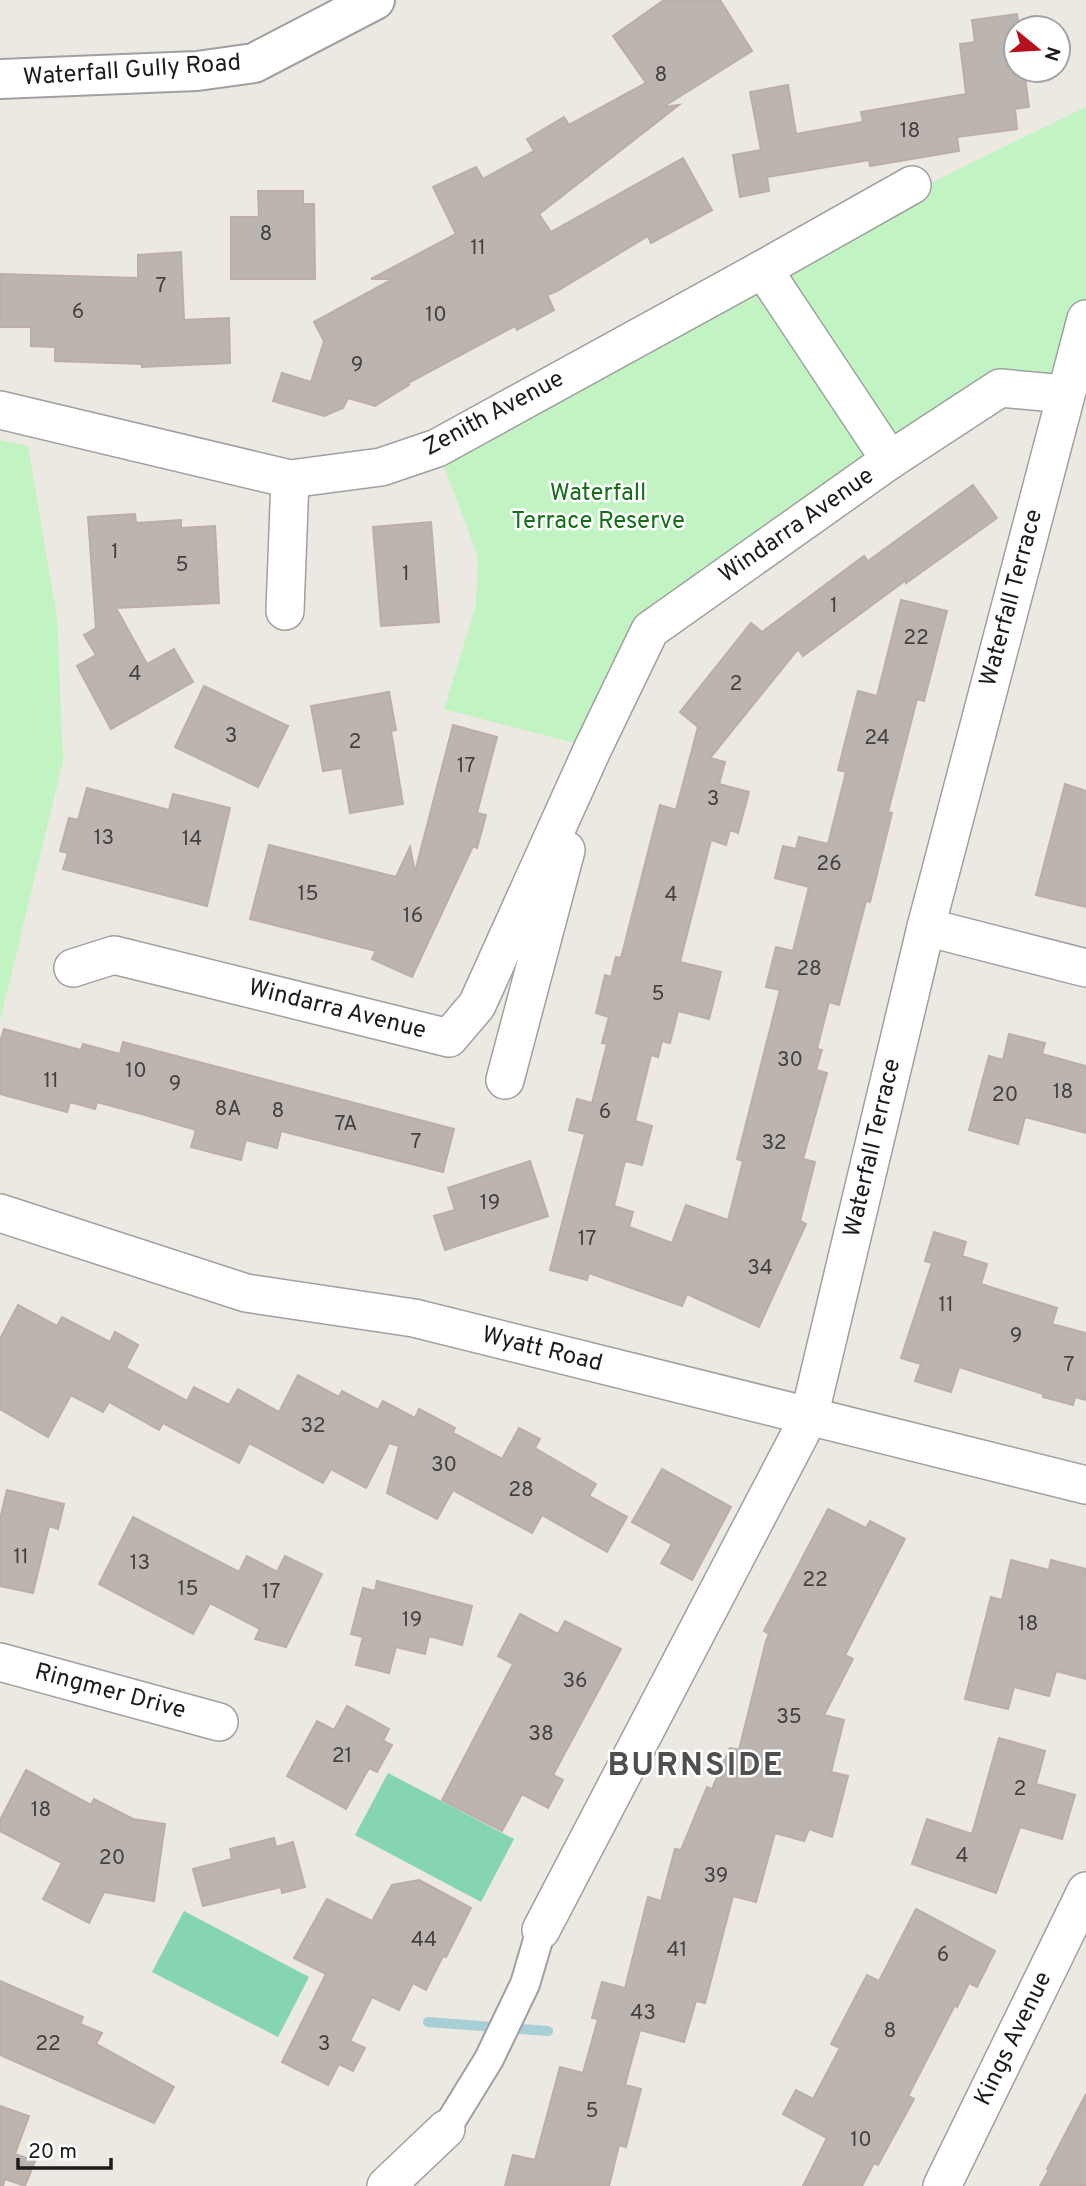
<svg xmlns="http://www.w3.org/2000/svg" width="1086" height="2186" font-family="Overpass,sans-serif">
<rect width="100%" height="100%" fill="#ece8e2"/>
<g fill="#c1f4c2">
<path d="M1086 107V319L1065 394 1000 389 650 630 593 748 444 709 476 605 478 557 437 448 763 269 967 165Z"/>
<path d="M0 440 28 446 57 618 63 761 0 1021Z"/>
</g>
<g fill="#86d5b1">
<path d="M388 1773 514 1839 481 1902 355 1835Z"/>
<path d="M184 1911 309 1977 278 2037 152 1972Z"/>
</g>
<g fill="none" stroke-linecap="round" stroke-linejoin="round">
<path stroke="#a6cfd6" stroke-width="10" d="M428 2022 548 2031"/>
</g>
<g fill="#bcb4af" stroke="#bcaea6" stroke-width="2">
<path d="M664 0H720L752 51 663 107 679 105 539 214 551 232 683 158 712 210 651 243 648 236 557 291 547 295 554 310 517 330 515 326 408 383 409 385 375 406 348 398 343 408 324 416 273 401 282 373 311 382 324 341 314 322 393 279H371L456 234 433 187 476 167 483 179 534 151 527 139 564 117 569 125 646 83 613 36Z"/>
<path d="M1017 14 1019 28H1016V70H1024L1029 107 1015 109 1017 129 957 137 959 151 870 166 869 160 767 177 769 191 740 197 733 155 761 150 750 92 788 85 796 134 863 122 861 112 966 94 960 44 975 42 972 20Z"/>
<path d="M258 191H303V204H314L315 279H231V217H259Z"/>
<path d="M181 252 184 320 229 318 230 363 142 367V364L55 361V347L31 346V327H0V274L138 278V255Z"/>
<path d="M973 485 997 518 906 583V580L803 656 798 649 710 758 725 762 719 784 749 792 738 833 730 830 726 845 711 840 680 962 721 972 709 1019 678 1011 670 1043 662 1041 658 1057 651 1055 635 1121 652 1126 642 1165 625 1161 614 1206 633 1212 629 1227 672 1243 686 1205 728 1220 743 1161 737 1159 780 990 766 987 776 947 793 951 809 887 775 878 783 846 796 849 799 837 828 844 846 772 838 770 858 691 877 696 901 600 947 611 924 701 917 699 888 812 892 813 870 902 866 901 839 1005 829 1002 817 1049 822 1050 816 1070 827 1073 803 1159 815 1162 800 1221 806 1224 759 1327 687 1294 682 1306 589 1273 587 1280 550 1270 585 1134 569 1130 577 1099 592 1103 607 1044 602 1043 609 1017 596 1013 605 975 611 977 616 957 621 958 660 805 676 810 698 727 680 712 751 623 762 632 864 556 868 561Z"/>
<path d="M135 514 136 523 181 520V528L215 526 219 603 116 608 147 664 174 649 193 682 111 729 77 666 96 655 84 635 96 628 88 517Z"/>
<path d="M431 522 439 622 381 626 373 527Z"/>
<path d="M204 686 288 726 258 787 175 747Z"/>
<path d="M389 692 396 730 391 731 403 804 350 813 342 768 323 771 311 706Z"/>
<path d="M453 725 497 737 477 813 486 815 477 848 473 846 412 977 372 959 376 951 250 919 269 845 396 877 410 847 415 872Z"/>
<path d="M1065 784 1086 791V907L1036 895Z"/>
<path d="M87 788 169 810 173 794 230 808 207 906 63 869 68 853 60 851 69 818 78 820Z"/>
<path d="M4 1029 81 1050 83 1044 120 1054 123 1042 454 1129 443 1172 281 1131 277 1148 246 1140 241 1160 191 1147 196 1130 145 1115 97 1102 95 1109 70 1102 67 1112 0 1094V1042Z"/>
<path d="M1009 1034 1045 1043 1042 1054 1086 1066V1133L1025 1117 1018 1144 969 1130 989 1056 1003 1060Z"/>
<path d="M530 1161 548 1216 445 1250 434 1216 455 1210 448 1188Z"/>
<path d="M934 1232 966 1242 962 1256 987 1264 981 1284 1057 1308 1052 1324 1086 1333V1400L1075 1397 1073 1405 1043 1397V1394L959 1367 951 1392 915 1381 921 1364 901 1358 932 1263 925 1261Z"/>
<path d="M18 1305 57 1326 62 1317 110 1342 115 1332 138 1345 126 1368 187 1401 194 1387 229 1405 238 1389 279 1412 298 1375 339 1397 342 1391 378 1410 383 1401 415 1418 419 1409 455 1428 453 1433 502 1459 519 1428 540 1439 535 1448 596 1484 589 1496 627 1517 607 1552 542 1515 532 1533 453 1490 437 1519 387 1493 399 1446 389 1443 366 1488 331 1469 323 1483 249 1443 239 1463 163 1423 159 1430 109 1402 103 1412 71 1395 48 1437 0 1409V1339Z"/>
<path d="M662 1469 731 1507 692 1580 661 1563 672 1544 632 1522Z"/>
<path d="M7 1490 64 1504 58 1529 49 1526 33 1593 0 1586V1519Z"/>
<path d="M828 1509 866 1528 870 1521 905 1539 845 1655 853 1659 824 1715 844 1720 831 1772 848 1776 832 1837 809 1829 804 1841 775 1833 756 1902 733 1896 705 2003 696 2001 684 2042 640 2030 625 2085 641 2089 626 2147 619 2145 609 2186H505L513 2155 535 2160 560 2067 583 2073 598 2019 592 2018 602 1982 625 1988 648 1897 661 1901 675 1849 681 1850 707 1787 712 1789 730 1748 739 1750 766 1641 769 1634 764 1631Z"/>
<path d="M133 1517 239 1572 247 1556 277 1572 285 1556 322 1574 286 1647 255 1639 260 1629 210 1603 193 1634 99 1584Z"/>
<path d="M1011 1560 1049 1570 1051 1560 1086 1569V1679L1056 1671 1049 1696 1014 1687 1008 1709 965 1699 991 1597 1002 1600Z"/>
<path d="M377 1581 472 1606 462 1645 429 1636 425 1654 396 1647 389 1673 356 1665 363 1637 351 1634 363 1588 375 1591Z"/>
<path d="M520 1614 558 1634 565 1621 621 1649 553 1775 563 1780 548 1808 522 1794 502 1831 442 1800 513 1664 498 1656Z"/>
<path d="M347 1706 389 1729 383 1741 392 1745 377 1772 369 1768 346 1809 287 1776 317 1721 334 1730Z"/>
<path d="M999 1738 1045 1751 1036 1784 1075 1795 1062 1839 1020 1827 996 1893 912 1864 927 1819 972 1834Z"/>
<path d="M26 1770 91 1805 94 1799 133 1819 165 1824 154 1901 104 1892 89 1923 43 1899 62 1863 0 1831V1820Z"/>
<path d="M274 1838 276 1847 293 1842 305 1887 282 1893 281 1887 203 1906 193 1869 232 1859 230 1849Z"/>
<path d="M419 1880 471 1908 446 1957 443 1956 426 1990 413 1983 399 2010 372 1997 350 2041 365 2048 353 2071 339 2064 328 2085 282 2062 326 1974 294 1958 327 1899 372 1921 392 1885Z"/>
<path d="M916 1909 995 1951 977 1987 969 1983 957 2007 955 2005 908 2096 914 2099 878 2165 874 2163 862 2186H803L827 2138 783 2114 796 2090 813 2099 840 2048 831 2044 867 1975 879 1981Z"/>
<path d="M0 1981 83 2017 80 2024 102 2033 96 2044 174 2087 154 2123 0 2055Z"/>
<path d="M1086 2094V2186H1040L1049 2170 1047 2169Z"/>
<path d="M0 2106 29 2116 15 2154 35 2161 25 2186 5 2179 3 2186H0Z"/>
</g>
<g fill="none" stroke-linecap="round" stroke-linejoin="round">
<defs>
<path id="pedestrian" d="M446 2129 489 2059 525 1984 541 1930"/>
<g id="minor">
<path d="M763 269 912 185"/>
<path d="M0 410 290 479 381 467 437 448 763 269 890 460"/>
<path d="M285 611 290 479"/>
<path d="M926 927 1086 968"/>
<path d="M73 968 114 955 449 1038 477 1005 593 748 650 630 890 460 1000 388 1065 394"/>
<path d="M505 1080 566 850"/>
<path d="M0 1213 246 1293 414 1318 1086 1485"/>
<path d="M0 1662 219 1722"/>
<path d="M541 1930 809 1417 926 927 1086 319"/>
<path d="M386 2186 446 2129"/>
<path d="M942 2186 1086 1891"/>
</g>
<path id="tertiary" d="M0 79 197 71 254 63 375 0"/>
</defs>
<use href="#pedestrian" stroke="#a0a0a0" stroke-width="32"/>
<use href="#minor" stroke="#a0a0a0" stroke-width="40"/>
<use href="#tertiary" stroke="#a0a0a0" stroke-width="42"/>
<use href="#pedestrian" stroke="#fff" stroke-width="28"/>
<use href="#minor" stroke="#fff" stroke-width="37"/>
<use href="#tertiary" stroke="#fff" stroke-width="38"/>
</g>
<g text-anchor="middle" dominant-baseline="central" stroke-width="5" stroke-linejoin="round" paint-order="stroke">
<g font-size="21" fill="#444241">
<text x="661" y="75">8</text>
<text x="910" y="131">18</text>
<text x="266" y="234">8</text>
<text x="478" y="248">11</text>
<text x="161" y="286">7</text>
<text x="78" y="312">6</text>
<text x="436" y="315">10</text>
<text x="357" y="365">9</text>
<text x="115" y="552">1</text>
<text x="182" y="565">5</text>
<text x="406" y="574">1</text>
<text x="834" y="606">1</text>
<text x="916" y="638">22</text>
<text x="135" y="674">4</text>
<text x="736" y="684">2</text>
<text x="231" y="736">3</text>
<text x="877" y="738">24</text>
<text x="355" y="742">2</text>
<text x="466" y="766">17</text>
<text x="713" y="799">3</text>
<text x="104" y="838">13</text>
<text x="192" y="839">14</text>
<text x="829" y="864">26</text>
<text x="308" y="894">15</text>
<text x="671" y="895">4</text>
<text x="413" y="916">16</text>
<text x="809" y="969">28</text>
<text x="658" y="994">5</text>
<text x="790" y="1060">30</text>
<text x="136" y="1071">10</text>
<text x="51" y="1081">11</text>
<text x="175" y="1084">9</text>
<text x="1063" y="1092">18</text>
<text x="1005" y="1095">20</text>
<text x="228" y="1109">8A</text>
<text x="278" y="1111">8</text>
<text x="605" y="1112">6</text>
<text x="346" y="1124">7A</text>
<text x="416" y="1142">7</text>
<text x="774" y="1143">32</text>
<text x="490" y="1203">19</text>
<text x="587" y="1239">17</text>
<text x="760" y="1268">34</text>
<text x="946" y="1305">11</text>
<text x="1016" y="1336">9</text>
<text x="1069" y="1365">7</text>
<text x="313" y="1426">32</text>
<text x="444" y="1465">30</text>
<text x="521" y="1490">28</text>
<text x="21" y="1557">11</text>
<text x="140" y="1563">13</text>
<text x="815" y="1580">22</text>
<text x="188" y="1589">15</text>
<text x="271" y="1592">17</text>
<text x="412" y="1620">19</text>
<text x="1028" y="1624">18</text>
<text x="575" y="1681">36</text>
<text x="789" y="1717">35</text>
<text x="541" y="1734">38</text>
<text x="342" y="1756">21</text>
<text x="1020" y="1789">2</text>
<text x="41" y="1810">18</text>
<text x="962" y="1856">4</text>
<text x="112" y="1858">20</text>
<text x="716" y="1876">39</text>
<text x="424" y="1940">44</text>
<text x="677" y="1950">41</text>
<text x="943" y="1955">6</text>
<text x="643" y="2013">43</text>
<text x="890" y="2031">8</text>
<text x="48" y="2044">22</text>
<text x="324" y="2044">3</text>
<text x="592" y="2111">5</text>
<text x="861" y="2140">10</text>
</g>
<g font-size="24" fill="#1c1c1c" stroke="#fff">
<text transform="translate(132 71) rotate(-4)">Waterfall Gully Road</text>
<text transform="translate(494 414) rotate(-28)">Zenith Avenue</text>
<text transform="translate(797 526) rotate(-35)">Windarra Avenue</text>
<text transform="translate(1012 598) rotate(-75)">Waterfall Terrace</text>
<text transform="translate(337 1010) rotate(14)">Windarra Avenue</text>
<text transform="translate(873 1148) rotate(-77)">Waterfall Terrace</text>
<text transform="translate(542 1350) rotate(14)">Wyatt Road</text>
<text transform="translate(110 1692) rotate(15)">Ringmer Drive</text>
<text transform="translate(1014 2039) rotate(-64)">Kings Avenue</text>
</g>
<g font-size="24" fill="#146f16" stroke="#fff">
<text x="598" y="494">Waterfall<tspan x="598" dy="28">Terrace Reserve</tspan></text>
</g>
<g font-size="32" font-weight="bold" letter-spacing="2" fill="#4f4f4f" stroke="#fff">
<text x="696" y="1767">BURNSIDE</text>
</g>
</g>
<g transform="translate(1037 49) rotate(108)"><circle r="33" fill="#ffffff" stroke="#a4a4a4" stroke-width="2"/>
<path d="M0-5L12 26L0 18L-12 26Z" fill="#b6111c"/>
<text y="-10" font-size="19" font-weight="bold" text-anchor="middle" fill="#1c1c1c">N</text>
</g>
<path d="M18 2158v10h93v-10" fill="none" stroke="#1c1c1c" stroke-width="3.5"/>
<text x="28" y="2158" font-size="21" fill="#1c1c1c" stroke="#ffffff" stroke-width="5" paint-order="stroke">20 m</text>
</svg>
